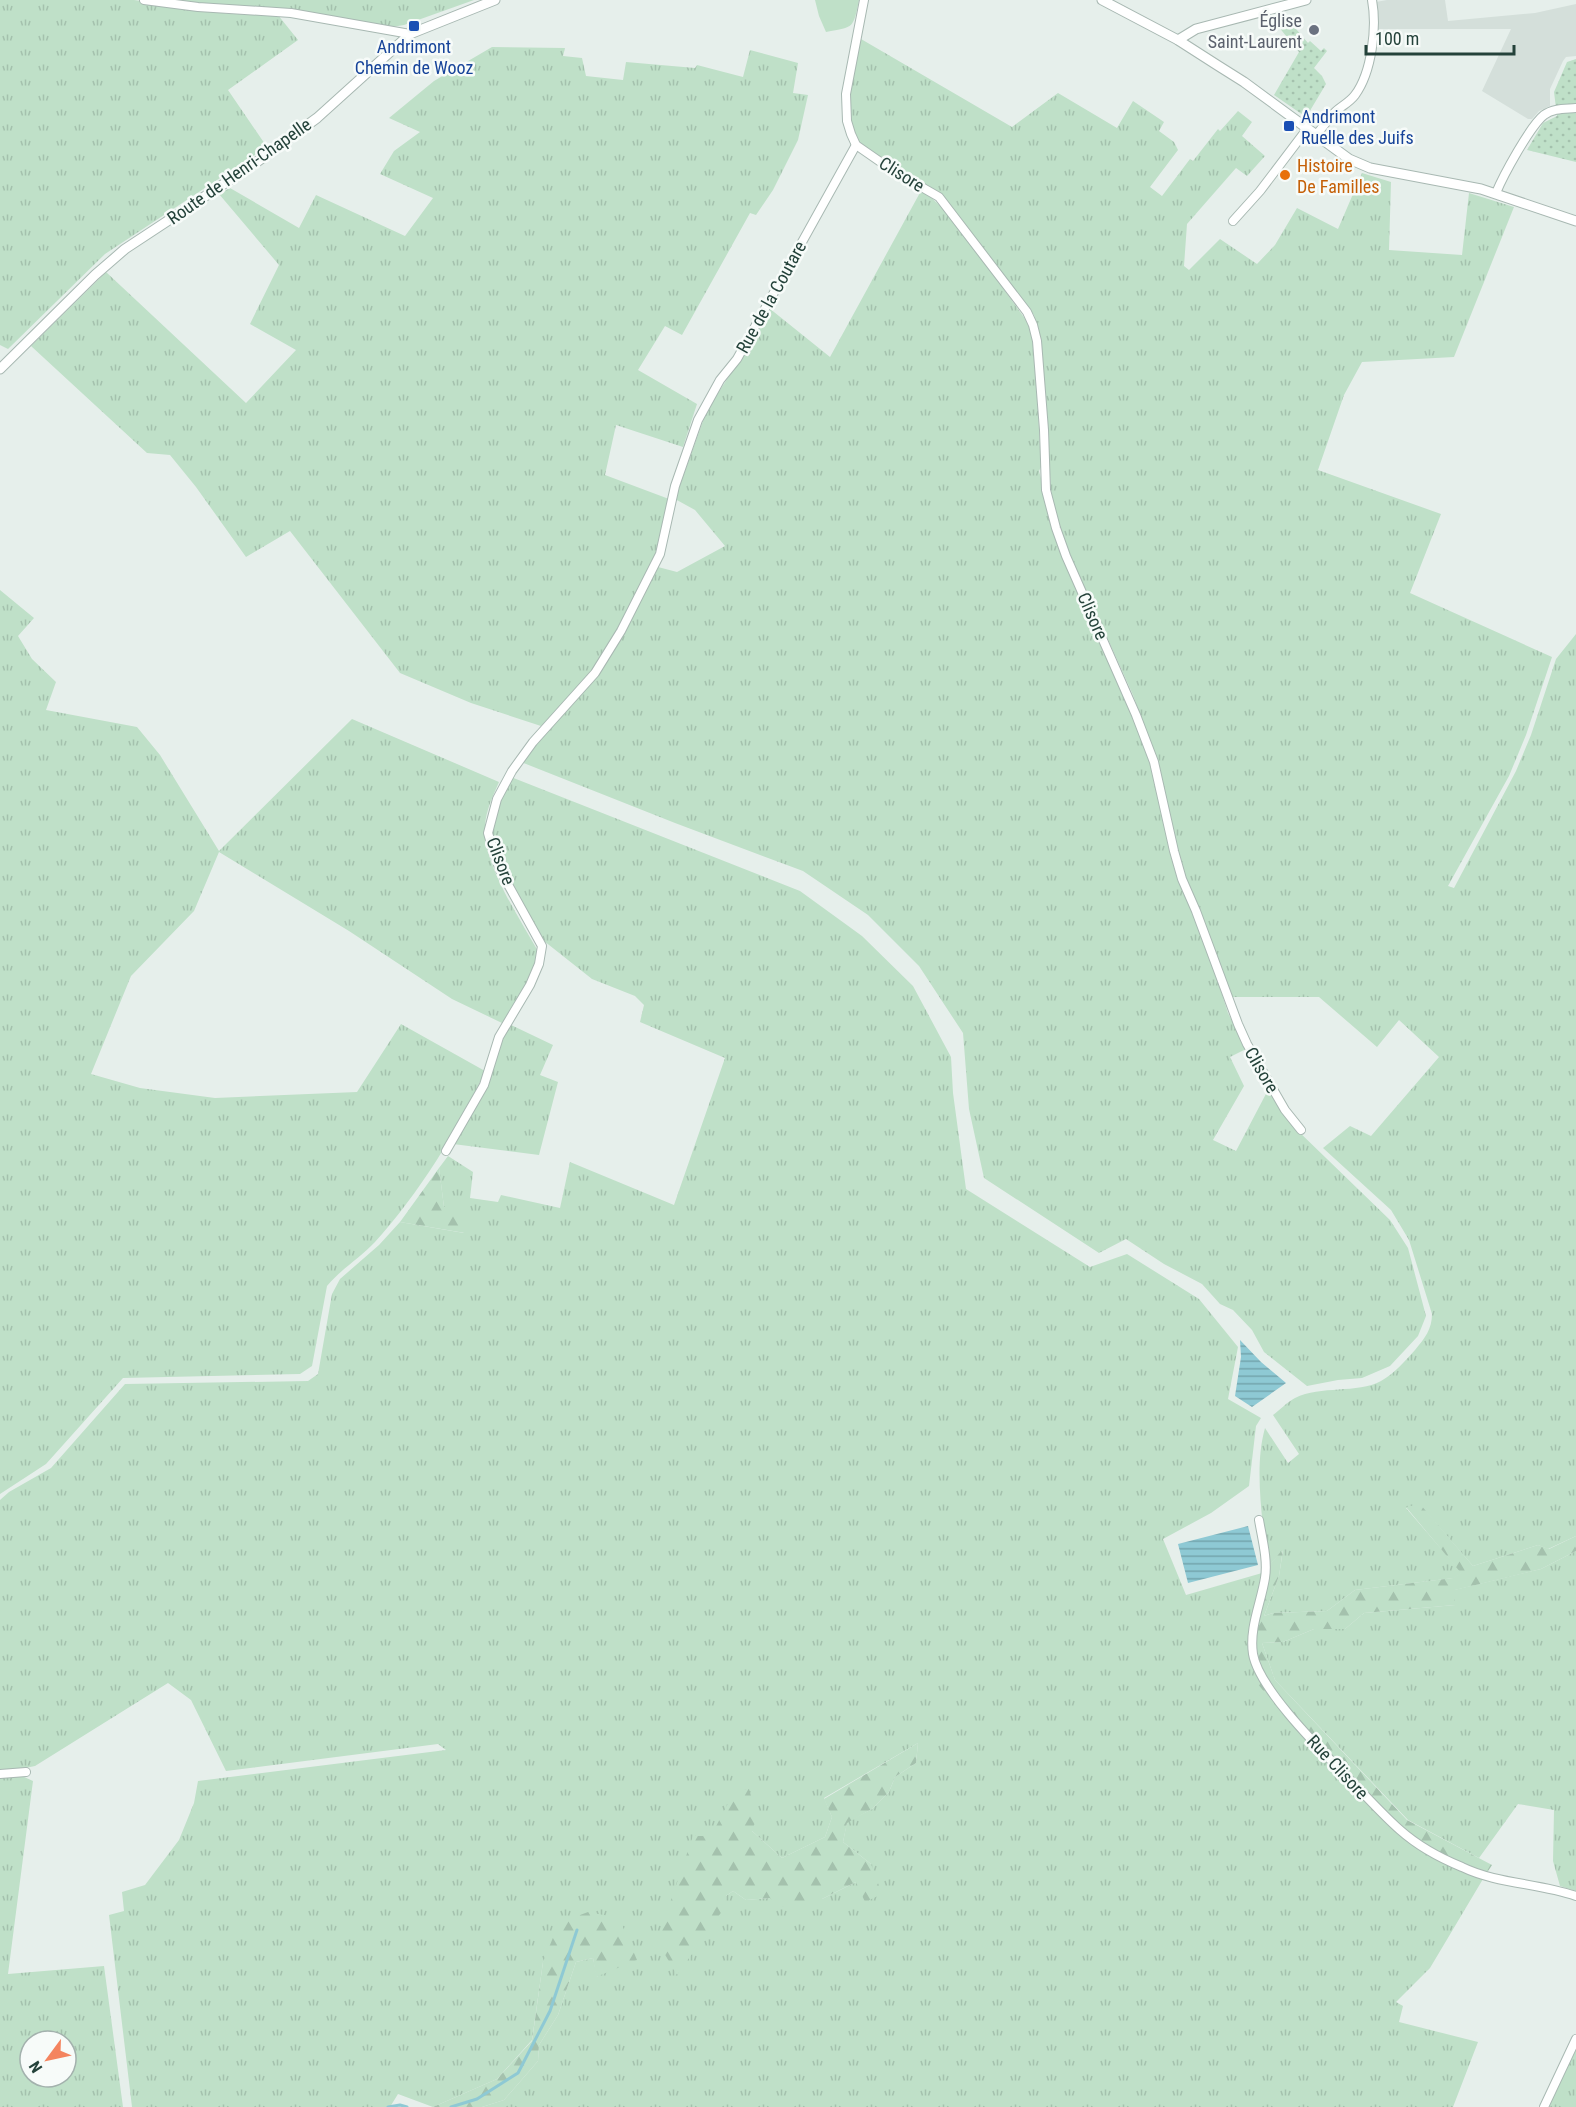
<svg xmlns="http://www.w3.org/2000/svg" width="1576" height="2107" font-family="'Roboto Condensed',sans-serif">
<defs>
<pattern id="grass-tufts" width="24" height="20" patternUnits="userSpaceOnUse" patternTransform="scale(1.5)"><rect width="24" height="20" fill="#bfe0c8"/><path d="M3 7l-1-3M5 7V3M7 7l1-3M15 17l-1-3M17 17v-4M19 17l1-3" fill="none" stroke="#a4c1ad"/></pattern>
<pattern id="forest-firs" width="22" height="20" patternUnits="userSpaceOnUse" patternTransform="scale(1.5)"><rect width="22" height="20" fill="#bfe0c8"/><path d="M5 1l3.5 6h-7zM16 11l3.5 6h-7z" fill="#a4c1ad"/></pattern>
<pattern id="park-dots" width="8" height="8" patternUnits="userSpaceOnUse" patternTransform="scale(1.5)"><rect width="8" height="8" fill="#bfe0c8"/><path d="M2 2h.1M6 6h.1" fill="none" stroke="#a4c1ad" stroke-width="1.8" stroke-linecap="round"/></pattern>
<pattern id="water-rules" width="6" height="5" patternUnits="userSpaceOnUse" patternTransform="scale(1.5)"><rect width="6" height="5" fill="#8ec9d4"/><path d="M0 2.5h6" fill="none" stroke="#74a5ad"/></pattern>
</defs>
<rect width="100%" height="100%" fill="#e6efeb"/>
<path fill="#d4dfda" d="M1387 0H1445L1448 21 1535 13 1576 4V56L1566 57 1563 61 1550 89V106L1539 111 1532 119H1528L1482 91 1511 29H1377L1376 2Z"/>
<g fill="url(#grass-tufts)" fill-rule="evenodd">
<path d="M0 0H134L230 14 278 15 298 40 228 90 267 147 105 254 8 349 0 345Z"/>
<path d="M166 0H474L404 25 392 27Z"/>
<path d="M861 39 1012 127 1058 93 1117 128 1133 101 1164 122 1159 131 1174 142 1178 150 1150 187 1162 196 1190 159 1193 161 1218 129 1220 131 1238 111 1252 122 1242 136 1265 156 1247 176 1236 168 1187 224 1184 266 1189 270 1220 239 1257 264 1275 245 1297 208 1338 229 1362 173 1391 182 1389 250 1462 255 1469 193 1514 207 1454 357 1362 362 1344 395 1318 470 1441 514 1410 593 1552 657 1526 735 1509 776 1448 886 1454 888 1516 771 1531 735 1556 659 1576 634V1536L1548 1549 1538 1545 1473 1566 1420 1505 1406 1508 1462 1573 1454 1578 1355 1590 1327 1611 1273 1613 1264 1616 1279 1576 1283 1550 1267 1568C1264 1525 1253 1470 1265 1428L1288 1463 1299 1454 1273 1415C1280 1410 1287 1402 1295 1398 1321 1385 1357 1394 1381 1381 1394 1374 1405 1361 1415 1350 1425 1338 1432 1329 1432 1314L1409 1240 1391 1210 1323 1148 1350 1126 1371 1136 1439 1057 1399 1020 1377 1047 1319 997H1232L1184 874 1177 850 1160 769 1133 695 1066 546 1052 503 1041 346 1034 315 993 263 946 199 864 147C857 138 850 129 848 118 844 93 854 63 861 39Z"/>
<path d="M492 47 565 48 563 56 582 58 586 76 623 80 626 62 695 68 697 65 743 77 750 50 798 63 793 93 808 95 798 140 773 190 756 215 750 213 682 335 665 326 638 370 697 404 683 447 616 425 605 475 669 499 656 553 640 591 598 661 577 690 541 726 471 703 400 673 290 531 246 557 196 487 170 455 147 453 31 346 106 272 246 403 296 350 250 324 279 265 219 194 230 188 299 228 316 195 405 236 433 198 380 174 394 151 420 132 389 118 434 81Z"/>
<path d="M922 189 950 215 1031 327 1036 370 1041 467 1039 471 1057 538 1128 701 1153 771 1178 878 1205 942 1228 1013 1246 1049 1230 1057 1244 1086 1213 1140 1236 1151 1268 1090 1295 1128 1390 1220 1408 1248 1426 1316 1418 1336 1390 1366 1362 1378 1338 1380 1307 1386 1264 1352 1252 1330 1233 1310 1220 1304 1202 1284 1164 1264 1126 1239 1099 1253 984 1178 969 1109 963 1033 919 966 868 915 803 871 675 823 521 762 536 741 603 669 658 567 677 572 725 546 695 510 675 499 707 410 748 347 769 308 830 357Z"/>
<path d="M0 590 34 618 18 636 32 659 56 682 46 710 137 727 160 755 219 851 352 719 499 782C493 796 486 810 485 826 482 863 521 920 539 953L529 982 502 1023 452 999 349 931 219 852 194 911 131 976 91 1074 140 1088 215 1098 357 1092 401 1024 485 1071C459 1129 418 1195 375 1242 360 1258 341 1269 327 1286L312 1366 300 1374 123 1378 46 1464 0 1494Z"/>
<path d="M511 777 800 891 862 936 913 986 951 1057 953 1093 966 1189 1090 1267 1127 1254 1199 1299 1238 1347 1228 1399 1261 1418 1256 1426 1249 1486 1211 1513 1163 1539 1186 1595 1262 1573 1261 1590 1252 1622 1281 1712 1378 1815 1412 1845 1483 1879 1430 1968 1396 2002 1403 2006 1399 2022 1478 2042 1453 2107H482L504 2100 538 2061 539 2045 558 2015 576 1962 593 1958 597 1977 619 1918 543 1962 532 2040 497 2079 433 2107 398 2094 390 2107H132L109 1915 124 1911 122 1892 145 1885 179 1840 194 1803 198 1781 446 1750 438 1744 226 1771 191 1700 168 1683 35 1766 0 1773V1500L9 1492 51 1468 125 1384 308 1381 318 1374 332 1294 340 1279 379 1245 400 1222 464 1233 444 1207 439 1168 448 1156 473 1172 470 1198 498 1202 501 1195 560 1208 570 1162 674 1205 725 1058 640 1022 644 1005 635 996 592 979 544 941 506 873 491 833 496 810ZM918 1743 916 1763 895 1777 889 1792 872 1809 847 1822 843 1842 871 1864 856 1882 822 1899 770 1898 746 1900 733 1891 726 1896 693 1836H711L752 1831 782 1858 825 1837 832 1817 824 1798Z"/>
<path d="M509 1024 553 1045 540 1075 558 1082 539 1155 453 1144Z"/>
<path d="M1576 1551V1891L1560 1886 1553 1861 1554 1810 1518 1804 1479 1858 1408 1820 1275 1680 1262 1643 1283 1642 1314 1629H1345L1364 1613 1455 1605 1454 1590 1541 1569Z"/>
<path d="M22 1776 33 1781 8 1974 104 1966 123 2107H0V1778ZM30 2041H66V2077H30Z"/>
<path d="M1576 2048V2107H1548Z"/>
</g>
<g fill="url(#forest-firs)">
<path d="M439 1168 444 1207 462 1216 465 1233 400 1222Z"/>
<path d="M1420 1504 1473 1566 1538 1545 1549 1549 1576 1536V1551L1541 1569 1455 1590V1605L1364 1613 1345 1629H1314L1283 1642 1262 1643 1275 1680 1407 1820 1492 1865 1483 1879 1412 1845 1378 1815 1281 1712 1257 1683 1249 1650 1252 1622 1267 1568 1283 1549 1279 1576 1264 1616 1273 1613 1327 1611 1355 1590 1453 1578 1461 1573 1406 1507Z"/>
<path d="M918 1743 916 1763 895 1777 889 1792 872 1809 847 1823 843 1842 871 1864 882 1894 865 1902 856 1882 822 1899 780 1907 770 1898 746 1900 733 1891 726 1896 725 1907 677 1975 657 1941 693 1836H711L735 1790 749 1789 757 1817 752 1831 782 1858 825 1837 832 1817 824 1799Z"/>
<path d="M588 1912 619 1918 637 1960 596 1977 593 1958 576 1962 558 2015 539 2045 538 2061 504 2100 482 2107H433L497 2079 532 2041 543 1962 559 1923Z"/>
</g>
<g fill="url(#park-dots)">
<path d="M1291 23 1308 43 1310 41 1321 51 1324 48 1327 51 1314 68 1322 76 1326 84 1308 114 1303 115 1274 95 1299 52 1278 26Z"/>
<path d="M1576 59V162L1527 150 1543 123 1557 116 1554 92 1567 62Z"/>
</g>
<path fill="#bfe0c8" d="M815 0H859C853 28 855 27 826 32L819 16Z"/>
<g fill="url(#water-rules)">
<path d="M1240 1340 1261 1362 1286 1383 1252 1407 1235 1396 1241 1357Z"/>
<path d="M1248 1526 1258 1565 1188 1583 1178 1544Z"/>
</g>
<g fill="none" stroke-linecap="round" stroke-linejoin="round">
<g stroke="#8ec9d4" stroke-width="3">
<path d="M388 2107 400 2105 407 2107"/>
<path d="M451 2107 477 2099 518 2073 550 2011 577 1930"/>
</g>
<defs>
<g id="minor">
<path d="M144 0 198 7 291 13 410 34"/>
<path d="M864 0 846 94 847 121 851 134 856 145 892 170 939 197 1027 312 1033 325 1037 341 1044 430 1046 490 1056 528 1066 556 1136 715 1154 762 1174 851 1182 879 1196 911 1238 1024 1247 1044 1285 1110 1301 1130"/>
<path d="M1316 135C1322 128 1328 120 1334 113 1341 106 1349 103 1355 95 1372 72 1377 27 1372 0"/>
<path d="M1496 193C1503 176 1530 126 1544 115 1553 108 1565 109 1576 108"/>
<path d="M1233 221 1260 191 1307 129"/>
<path d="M446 1151 484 1085 499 1037 530 985 539 964 542 946 500 870 493 850 488 833 497 799 512 771 533 742 595 673 621 631 660 554 675 486 698 420 720 380 737 359 856 145"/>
<path d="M1259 1520C1262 1538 1268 1560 1265 1578 1261 1603 1249 1628 1253 1654 1259 1690 1325 1754 1352 1782 1368 1798 1383 1815 1400 1830 1418 1846 1440 1858 1462 1867 1497 1884 1539 1883 1576 1896"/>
<path d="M0 1774 26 1772"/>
<path d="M1544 2107 1576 2039"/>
</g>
<g id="tertiary">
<path d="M1102 0 1178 40 1217 65 1244 82 1349 159 1370 168 1481 189 1576 221"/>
<path d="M1178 40 1196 29 1306 0"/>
<path d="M0 369 95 275 125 249 254 164 317 118 410 34 495 0"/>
</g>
</defs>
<use href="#minor" stroke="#a8b8b2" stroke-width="10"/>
<use href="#tertiary" stroke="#a8b8b2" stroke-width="11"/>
<use href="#minor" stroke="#fff" stroke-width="8"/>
<use href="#tertiary" stroke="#fff" stroke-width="9"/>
</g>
<g fill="#1a4fb4" stroke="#f7fbf9" stroke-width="2">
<rect x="408" y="20" width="12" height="12" rx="3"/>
<rect x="1283" y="120" width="12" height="12" rx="3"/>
</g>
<circle fill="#6b7280" stroke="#f7fbf9" stroke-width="2" cx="1314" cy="30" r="6"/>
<circle fill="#e8710a" stroke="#f7fbf9" stroke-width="2" cx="1285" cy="175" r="6"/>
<g text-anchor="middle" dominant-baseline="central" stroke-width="5" stroke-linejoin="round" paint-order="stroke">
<g font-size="18" fill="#5b616d" stroke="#f7fbf9" text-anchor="end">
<text x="1302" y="20">Église<tspan x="1302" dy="21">Saint-Laurent</tspan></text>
</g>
<g font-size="18" fill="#164399" stroke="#f7fbf9">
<text x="414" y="46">Andrimont<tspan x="414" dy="21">Chemin de Wooz</tspan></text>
<text x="1301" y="116" text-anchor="start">Andrimont<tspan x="1301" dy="21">Ruelle des Juifs</tspan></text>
</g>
<g font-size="18" fill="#c56008" stroke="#f7fbf9" text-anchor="start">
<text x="1297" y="165">Histoire<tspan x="1297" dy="21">De Familles</tspan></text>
</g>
<g font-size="18" fill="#24423a" stroke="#f7fbf9">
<text transform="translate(239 171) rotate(-35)">Route de Henri-Chapelle</text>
<text transform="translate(902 174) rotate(32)">Clisore</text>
<text transform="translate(771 297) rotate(-61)">Rue de la Coutare</text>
<text transform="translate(1093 616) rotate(66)">Clisore</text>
<text transform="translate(501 861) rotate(69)">Clisore</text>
<text transform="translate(1262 1070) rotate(60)">Clisore</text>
<text transform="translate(1338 1767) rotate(47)">Rue Clisore</text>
</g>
</g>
<g transform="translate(48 2059) rotate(237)"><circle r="28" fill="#f7fbf9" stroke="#a3b1ad" stroke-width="1.5"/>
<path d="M0-4.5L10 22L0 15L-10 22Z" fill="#f4845f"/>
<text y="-9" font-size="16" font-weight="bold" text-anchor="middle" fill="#24423a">N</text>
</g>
<path d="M1366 45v9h148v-9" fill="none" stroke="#24423a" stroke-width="3"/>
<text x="1375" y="45" font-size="18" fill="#24423a" stroke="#f7fbf9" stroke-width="4.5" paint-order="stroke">100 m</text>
</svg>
